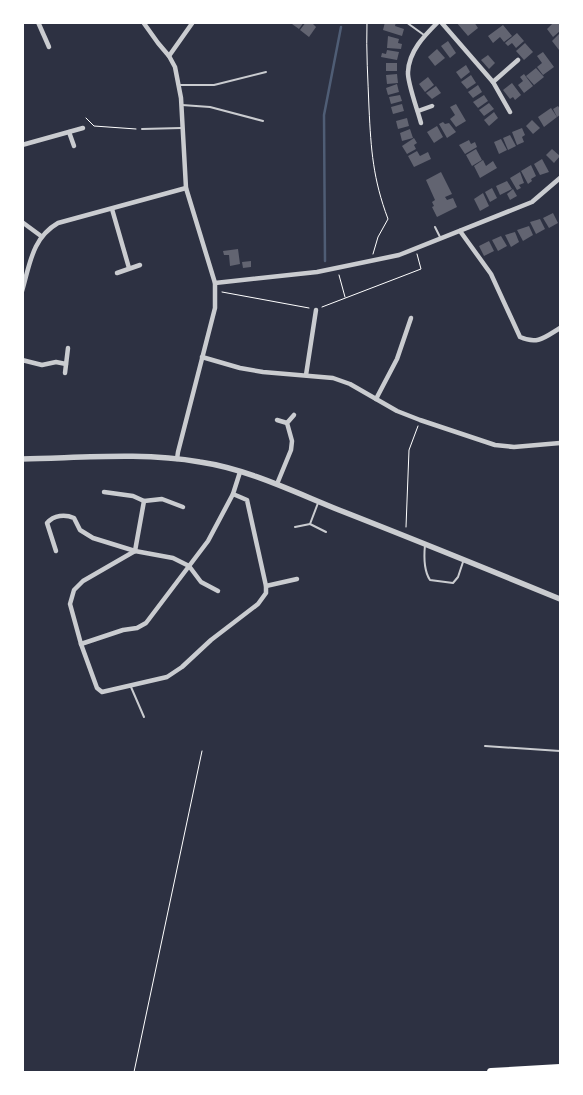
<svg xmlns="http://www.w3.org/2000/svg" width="583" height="1095" font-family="Jost,sans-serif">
<rect width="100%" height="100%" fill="#2d3142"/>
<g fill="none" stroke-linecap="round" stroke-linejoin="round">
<path stroke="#4f5d75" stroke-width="2.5" d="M325 261 324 115 341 27"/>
</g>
<g fill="#626471">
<path d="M293 22H304L299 29 292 24Z"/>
<path d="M306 22H311L316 27 309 37 300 30Z"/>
<path d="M385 22H396L395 26 404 29 402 36 383 30Z"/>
<path d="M456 22H474L478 28 468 36Z"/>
<path d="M554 22H560L559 24 560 31 553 37 547 29Z"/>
<path d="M503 25 512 36 504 42 500 37 493 43 488 36Z"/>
<path d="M517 33 524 41 516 48 512 43 508 46 505 43Z"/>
<path d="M560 33V48L559 50 552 41Z"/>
<path d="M388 36 399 39 398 43 402 44 401 49 387 48Z"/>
<path d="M448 41 456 53 450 58 441 46Z"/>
<path d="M525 43 533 52 524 60 516 51Z"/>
<path d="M437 49 445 58 435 66 428 57Z"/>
<path d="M387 50 399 52 397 60 381 57 382 53 386 54Z"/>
<path d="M543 52 554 67 543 75 537 67 542 63 537 56Z"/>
<path d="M488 55 495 63 489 69 481 60Z"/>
<rect x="386" y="63" width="11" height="8"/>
<path d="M466 65 470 72 461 79 456 72Z"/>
<path d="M536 68 544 77 534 85 526 76Z"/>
<path d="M397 74 398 83 387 84 386 75Z"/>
<path d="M524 74 533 86 524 93 518 85 523 81 520 77Z"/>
<path d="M471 75 476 83 467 89 461 82Z"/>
<path d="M428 77 434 85 425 92 419 84Z"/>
<path d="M512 83 521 95 515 100 513 97 510 99 503 90Z"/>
<path d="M397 84 399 92 388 95 386 88Z"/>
<path d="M478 85 482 92 473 98 468 92Z"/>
<path d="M436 86 441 93 432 99 426 93Z"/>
<path d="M400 95 402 101 391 104 389 97Z"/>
<path d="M484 95 488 101 478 108 473 102Z"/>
<path d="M489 103 494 109 484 116 479 110Z"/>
<path d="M402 104 404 111 393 114 391 107Z"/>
<path d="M456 104 466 121 456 127 450 119 455 115 450 107Z"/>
<path d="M558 106 560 109V115L557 117 553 109Z"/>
<path d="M551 108 557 117 544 127 538 117Z"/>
<path d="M494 112 498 118 489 126 484 120Z"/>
<path d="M407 118 409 126 398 129 396 121Z"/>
<path d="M532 120 540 128 533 134 526 126Z"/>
<path d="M443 122 445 124 449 123 456 132 447 138 439 124Z"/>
<path d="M437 126 443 137 434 143 427 132Z"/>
<path d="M522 128 525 135 522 137 524 142 517 145 512 132Z"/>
<path d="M410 129 413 138 402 141 400 133Z"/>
<path d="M510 135 516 146 508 150 503 138Z"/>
<path d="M414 138 417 143 414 145 416 149 407 154 402 146Z"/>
<path d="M501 139 507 150 499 154 494 142Z"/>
<path d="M469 140 471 144 475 142 477 147 465 154 459 145Z"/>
<path d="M476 149 482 160 472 166 466 155Z"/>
<path d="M552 149 560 156 554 163 546 155Z"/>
<path d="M417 151 420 156 428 152 431 159 414 167 408 156Z"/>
<path d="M542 159 549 172 540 175 534 164Z"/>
<path d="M483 160 486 166 493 161 497 168 480 178 474 166Z"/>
<path d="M531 165 536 176 531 179 532 181 528 184 521 171Z"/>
<path d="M441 172 452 194 445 197 447 200 453 198 457 207 437 217 432 207 434 206 432 202 435 200 426 180Z"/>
<path d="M520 172 524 183 519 185 521 188 517 190 510 178Z"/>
<path d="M507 181 512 189 500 195 496 186Z"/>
<path d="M492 188 497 198 490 202 485 192Z"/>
<path d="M513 189 517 196 510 200 507 194Z"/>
<path d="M483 193 489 206 480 211 474 199Z"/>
<path d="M553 213 558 223 549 228 543 218Z"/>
<path d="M540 219 545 229 536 234 530 222Z"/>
<path d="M529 226 533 235 523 241 517 230Z"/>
<path d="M515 232 519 242 511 247 505 235Z"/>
<path d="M501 236 507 246 498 251 492 240Z"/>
<path d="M489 241 494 251 484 256 479 246Z"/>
<path d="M238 249 240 264 230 266 229 255H224L223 251Z"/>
<path d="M251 261V267L243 268 242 262Z"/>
</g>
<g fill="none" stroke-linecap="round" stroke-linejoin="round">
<g stroke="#fff" stroke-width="1">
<path d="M367 22C366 51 368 80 369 108 371 150 373 179 388 219L378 237 373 254"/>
<path d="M86 118 94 126 136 129"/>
<path d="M339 275 345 297"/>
<path d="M222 292 309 308"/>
<path d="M322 307 421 269 417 254"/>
<path d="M406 527 409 450 418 426"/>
<path d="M134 1072 202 751"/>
</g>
<g stroke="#caccd0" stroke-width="2">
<path d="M406 22 424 35"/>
<path d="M180 85H214L266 72"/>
<path d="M182 105 210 107 263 121"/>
<path d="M142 129 181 128"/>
<path d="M435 227 440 237"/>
<path d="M310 524 326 532"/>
<path d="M295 527 310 524 318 503"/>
<path d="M425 545C424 555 424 571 430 580L453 583 458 577 463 562"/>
<path d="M131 687 144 717"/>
<path d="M485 746 560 751"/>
</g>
<g stroke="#caccd0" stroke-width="4.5">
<path d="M38 22 49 47"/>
<path d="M143 22 158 43 169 56 175 67 181 98 186 188 215 283V308L178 452 177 459"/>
<path d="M441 22 493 82 510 112"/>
<path d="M169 56 193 22"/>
<path d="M493 82 518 60"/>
<path d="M418 111 432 106"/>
<path d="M421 123C418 111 407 82 408 72 409 51 424 36 438 22"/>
<path d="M69 132 74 146"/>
<path d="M22 145 83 128"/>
<path d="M112 209 129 268"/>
<path d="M22 222 41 236"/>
<path d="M460 231 491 274 520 337C538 345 545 337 560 328"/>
<path d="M117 273 140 265"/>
<path d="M215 283 317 272 399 255 532 202 560 178"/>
<path d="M22 291C30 264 32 238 58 223L186 188"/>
<path d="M202 357 240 368 263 372 333 378 350 384 397 411 420 420 495 445 514 447 560 443"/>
<path d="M22 360 42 365 56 362 66 364"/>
<path d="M65 373 68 348"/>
<path d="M306 375 316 310"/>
<path d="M376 399 397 359 411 318"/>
<path d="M277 420 287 423"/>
<path d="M277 484 291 450 292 441 287 423 294 415"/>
<path d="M104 492 133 496 144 501 162 499 183 507"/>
<path d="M56 551 47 523C54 515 65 514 74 518L80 530 93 538 135 551 173 558 189 566 201 582 218 591"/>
<path d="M135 551 83 581 74 590 70 604 81 644 97 688 102 692 167 677 182 667 211 640 258 604 266 593V586L247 500 233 494 240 472"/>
<path d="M135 551 144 501"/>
<path d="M266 586 297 579"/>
<path d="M81 644 123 630 137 628 146 623 208 541 233 494"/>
</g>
<path stroke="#caccd0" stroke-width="5.5" d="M22 459C81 458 142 452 200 462 248 469 294 492 339 510 413 539 487 569 560 599"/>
<path stroke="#fff" stroke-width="8" d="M491 1072 560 1068"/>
</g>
<rect width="583" height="1095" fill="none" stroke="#ffffff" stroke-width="48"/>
</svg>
